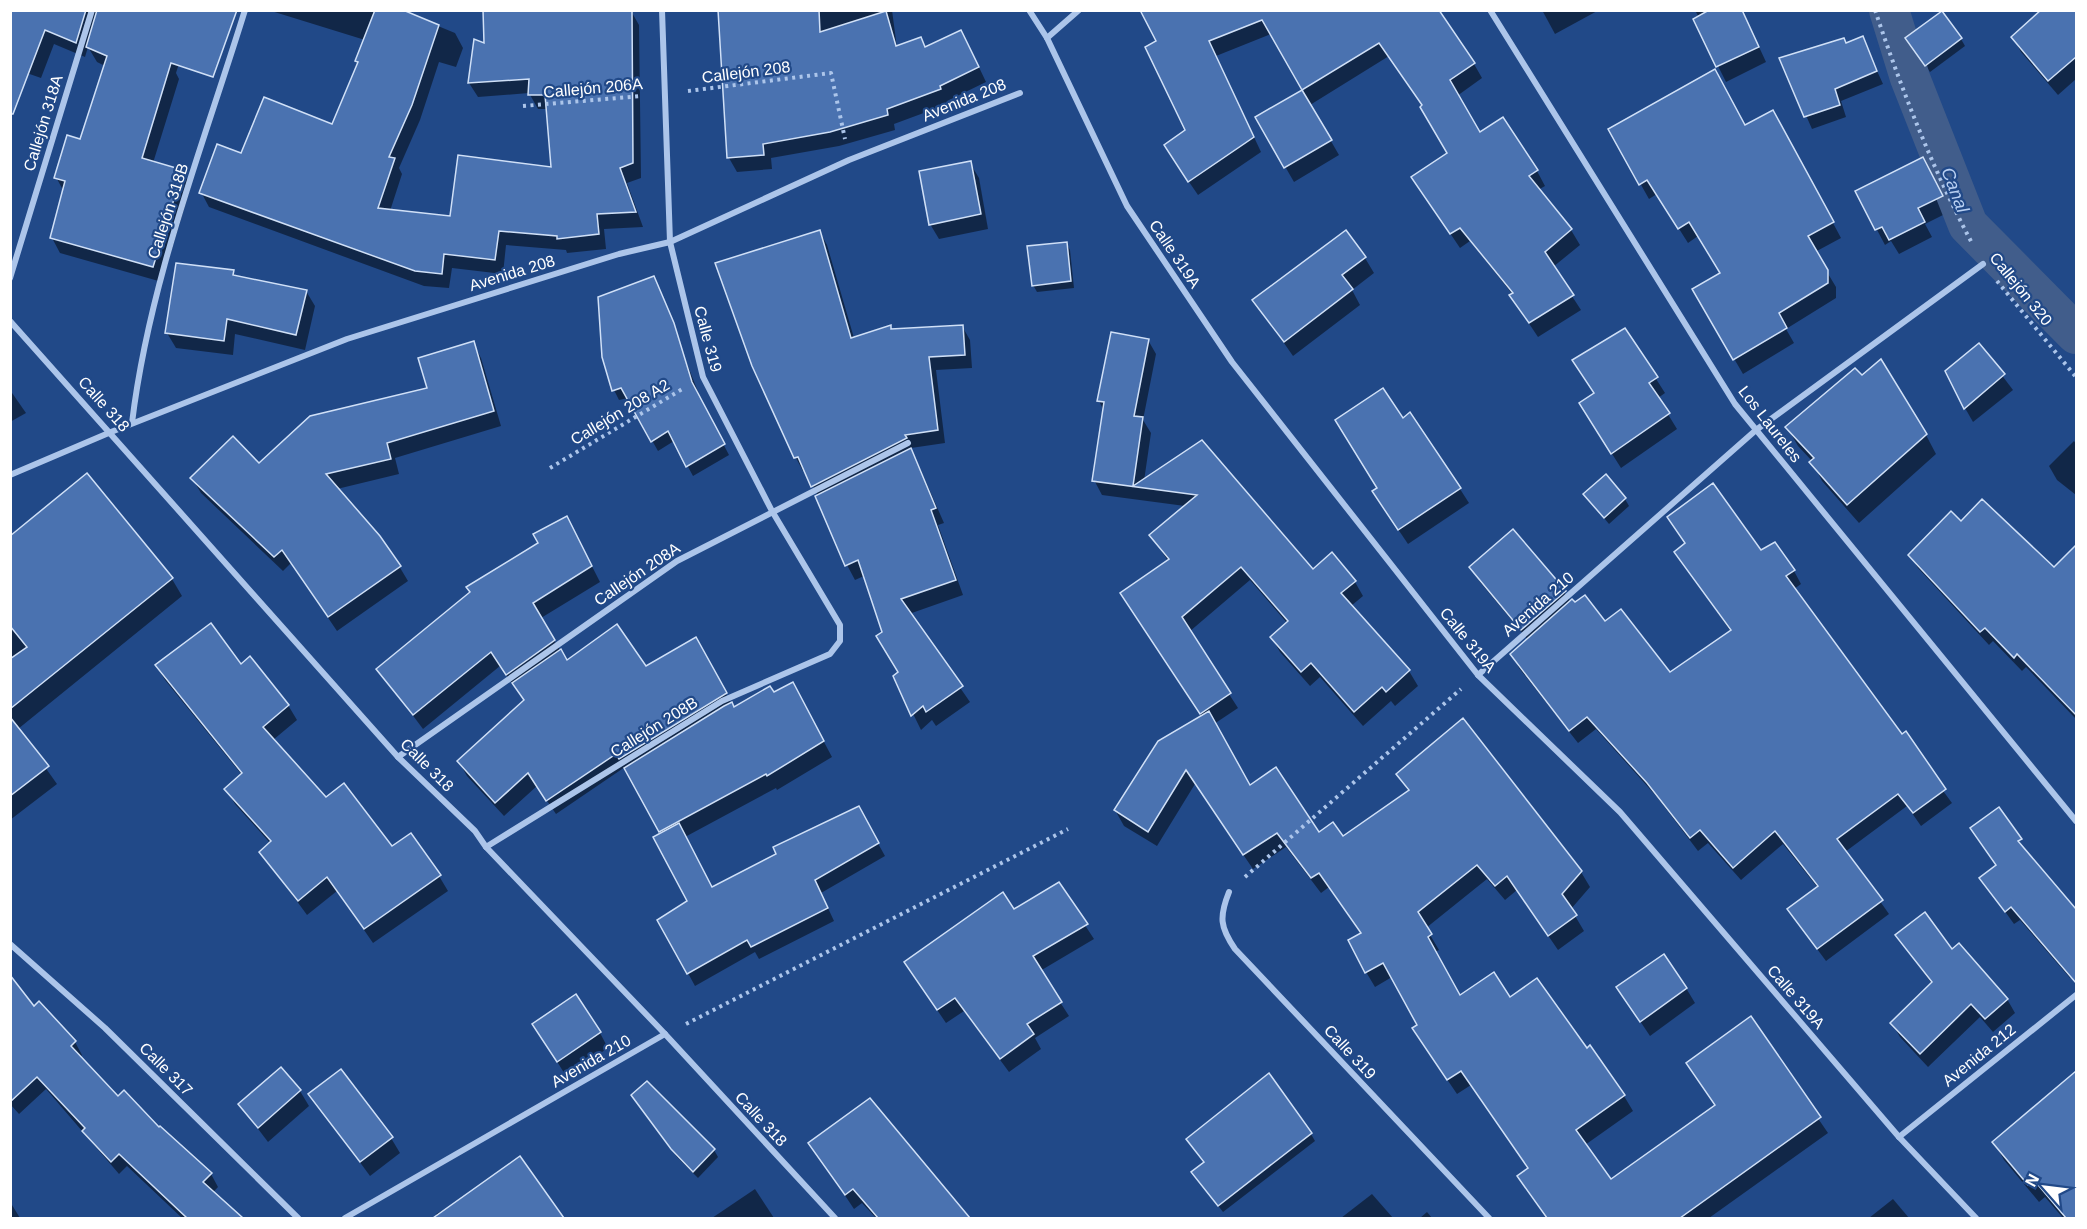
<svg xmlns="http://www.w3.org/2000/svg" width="2087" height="1229" font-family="Arial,sans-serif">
<rect width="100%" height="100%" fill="#214988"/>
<g fill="#0007">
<path d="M10 10H196L176 73 179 79 153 163 182 171 191 186 162 282 60 253 52 238 64 192 56 177 81 141 105 66 97 62 88 47 85 57 54 44 41 78 21 71Z"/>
<path d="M268 10H399L455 33 463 48 456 67 439 62 420 120 399 168 402 174 390 211 452 218 553 168 548 109H538L529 93 478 97 469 83 475 41 486 46 631 11 639 25 641 178 627 183 643 227 604 229 606 249 567 253 566 250 506 245 503 274 452 268 449 288 424 286 209 207 201 192 242 155 333 126 359 64 357 60 365 40Z"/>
<path d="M720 10H892L897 48 969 46 986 82 947 101 948 104 894 124 895 130 839 146 771 158 772 169 737 172 729 158Z"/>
<path d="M1142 10H1431L1474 64 1482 78 1457 96 1480 134 1537 171 1545 186 1538 190 1571 230 1580 245 1553 267 1581 310 1538 337 1520 310 1513 295 1470 241 1460 248 1413 178 1449 153 1423 106 1389 56 1310 105 1339 155 1294 182 1257 118 1304 91 1271 34 1216 56 1261 152 1198 195 1174 160 1187 131 1158 42Z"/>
<path d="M1542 10H1599L1555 34Z"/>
<path d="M1695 10H1742L1766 62 1726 82 1695 20 1699 18Z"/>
<path d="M2046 10H2076V79L2058 95 2021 52 2013 37Z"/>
<path d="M1862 38 1883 84 1841 101 1846 117 1812 129 1781 59 1846 45Z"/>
<path d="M1961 39 1965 46 1930 72 1911 46Z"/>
<path d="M1745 126H1781L1841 238 1815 252 1836 287V298L1786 329 1794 343 1743 374 1694 290 1722 274 1698 236 1688 243 1657 194 1649 199 1610 130Z"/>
<path d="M970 163 979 178 988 229 939 239 930 224Z"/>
<path d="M1931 174 1951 211 1925 224 1932 237 1899 254 1891 241 1885 245 1857 192Z"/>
<path d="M820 232 827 245 854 338 890 326 892 331 962 326 970 340 972 368 936 370 945 443 911 448 944 523 938 525 963 595 909 614 970 702 936 726 932 720 921 730 895 677 900 673 864 576 855 580 847 565 818 496 805 470 803 471 796 458 753 366Z"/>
<path d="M1066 243 1070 250 1074 288 1037 292 1033 285Z"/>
<path d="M1365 258 1374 273 1352 290 1360 305 1293 356 1254 300Z"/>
<path d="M233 272 236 277 306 291 315 306 305 350 235 334 233 355 176 348 167 333Z"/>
<path d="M653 277 704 407 729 455 693 476 674 441 658 451 628 398 619 400 614 390Z"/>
<path d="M1625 330 1665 393 1658 398 1677 429 1621 468 1590 419 1595 394Z"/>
<path d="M1148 340 1156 354 1143 420 1151 433 1144 481 1202 442 1312 571 1355 582 1363 596 1351 606 1409 671 1418 686 1395 706 1391 701 1363 726 1320 677 1310 686 1280 652 1272 638 1288 624 1250 580 1189 632 1238 708 1214 724 1250 787 1319 834 1343 838 1409 792 1398 774 1581 872 1590 887 1571 909 1584 931 1558 950 1517 890 1505 900 1487 879 1426 928 1439 950 1435 952 1460 997 1510 999 1587 1050 1624 1096 1633 1111 1585 1145 1611 1181 1716 1107 1688 1063 1750 1019 1828 1133 1709 1218H1584L1578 1210 1565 1218H1546L1519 1177 1529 1169 1471 1085 1457 1094 1423 1044 1419 1025 1392 977 1375 987 1366 972 1361 934 1329 887 1321 893 1286 847 1253 869 1195 784 1157 846 1124 826 1115 810 1202 717 1130 607 1168 561 1151 535 1185 506 1102 495 1094 480 1104 411 1099 401Z"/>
<path d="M473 343 481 358 501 426 395 458 399 474 337 489 399 566 408 581 337 631 291 563 283 571 201 493 192 478 259 465 429 389Z"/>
<path d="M1979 345 2013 390 1973 422 1965 408Z"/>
<path d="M10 390 26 413 10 422Z"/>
<path d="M1403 420 1460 489 1469 503 1408 544 1383 507 1379 489Z"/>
<path d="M1787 427 1926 435 1936 454 1859 523 1822 481 1812 461 1798 446Z"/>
<path d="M2074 441 2076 444V495L2057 480 2049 466Z"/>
<path d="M87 475 172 579 182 596 18 729 57 784 10 820V538Z"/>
<path d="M1585 495 1625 499 1629 506 1609 524Z"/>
<path d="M1669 518 1761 552 1794 571 1801 584 1794 589 1952 803 1921 826 1907 806 1845 852 1889 914 1826 961 1797 922 1818 888 1783 844 1741 880 1708 843 1698 851 1657 797 1596 729 1578 743 1519 668 1512 654 1528 640 1480 582 1471 567 1564 592 1571 602 1605 623 1670 674 1731 632 1676 552 1686 544Z"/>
<path d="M1961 523 2054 569 2076 547V655L2074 658 2076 660V719L2026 667 2022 671 1993 641 1989 645 1918 568 1910 555Z"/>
<path d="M575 533 600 582 541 618 567 662 645 668 704 653 734 709 774 695 801 699 832 757 777 790 776 788 685 837 712 888 865 820 885 856 821 893 834 921 759 959 755 952 695 986 659 920 689 901 662 834 625 767 556 814 537 786 504 816 467 776 459 762 525 702 500 666 423 729 378 669Z"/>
<path d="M156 665 241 666 288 705 297 720 273 740 326 800 392 848 439 876 448 891 373 943 337 891 307 915 261 852 271 844 235 804 226 789 242 775 165 680Z"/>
<path d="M1999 809 2027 854 2076 911V972L2070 978 2020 920 2014 924 1981 878 1997 866 1972 829Z"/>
<path d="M1058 884 1094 939 1040 971 1069 1016 1035 1038 1041 1049 1009 1072 964 1011 946 1023 914 976Z"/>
<path d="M1897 936 1952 951 2007 999 2015 1013 1993 1032 1980 1017 1928 1067 1900 1037 1892 1023 1932 984Z"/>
<path d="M10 978 34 1009 75 1042 82 1055 80 1058 118 1099 211 1174 218 1187 189 1218H182L127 1166 119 1174 46 1089 19 1114 10 1104Z"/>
<path d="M1618 988H1686L1695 1003 1650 1036Z"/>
<path d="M600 1033 608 1048 566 1076 543 1039Z"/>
<path d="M281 1070 300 1091 309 1106 268 1142 240 1105Z"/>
<path d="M2076 1072V1218H2063L2045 1197 2039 1202 2004 1160 1994 1142Z"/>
<path d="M310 1094 391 1138 400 1153 370 1176Z"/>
<path d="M637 1103 714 1150 718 1157 698 1178 677 1157Z"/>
<path d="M1311 1134 1315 1141 1223 1212 1193 1173 1205 1163 1188 1139Z"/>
<path d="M810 1143 965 1215 967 1218H876L862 1203 854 1209Z"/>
<path d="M519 1158 562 1218H439L436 1214 463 1199Z"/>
<path d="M755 1189 774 1218H712Z"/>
<path d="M1372 1194 1393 1218H1341Z"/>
<path d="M1893 1199 1909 1218H1869Z"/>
<path d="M10 1203 12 1205 20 1218H10Z"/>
<path d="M1427 1212 1432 1218H1420Z"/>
</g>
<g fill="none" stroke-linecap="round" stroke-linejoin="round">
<path stroke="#415d8b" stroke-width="40" d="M1889 10 1910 78 1968 225 2076 334"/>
</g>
<g fill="#4a72b0" stroke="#d0e0f7" stroke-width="1.5">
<path d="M10 10H86L76 43 45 30 13 114H10Z"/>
<path d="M97 10H237L213 77 171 63 142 158 183 170 153 267 50 238 65 181 54 178 67 135 80 139 107 56 86 47Z"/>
<path d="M375 10H403L439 25 412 105 389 157 395 158 378 208 450 216 458 155 551 167 545 95H528L529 79 468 83 474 39 484 43 483 10H632L633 163 620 168 636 212 597 214 599 234 557 239V236L499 231 495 260 444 254 442 274 415 271 199 193 217 144 241 153 264 97 332 124 358 62 355 61Z"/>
<path d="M718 10H819L820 32 886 11 896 46 921 37 925 47 961 30 979 67 940 86 941 89 887 109 888 115 830 132 763 144 764 155 727 158Z"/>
<path d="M1140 10H1439L1475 63 1450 80 1480 132 1503 117 1538 170 1529 176 1572 229 1545 252 1574 295 1529 323 1509 295 1513 293 1460 228 1450 234 1411 177 1447 153 1420 107 1422 105 1379 43 1302 90 1262 20 1209 41 1254 137 1188 182 1164 145 1185 130 1145 47 1156 41Z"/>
<path d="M1709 10H1742L1759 47 1716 67 1693 19Z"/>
<path d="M2041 10H2076V57L2048 81 2011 37Z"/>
<path d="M1942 11 1962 38 1925 66 1905 38Z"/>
<path d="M1863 36 1877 71 1835 89 1840 105 1804 117 1779 58 1844 38 1846 43Z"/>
<path d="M1715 69 1745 125 1773 110 1834 222 1808 236 1828 270V283L1779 313 1787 328 1733 360 1692 289 1720 273 1689 222 1678 229 1647 180 1639 185 1608 129Z"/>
<path d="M1302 90 1332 140 1284 168 1255 117Z"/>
<path d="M1923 157 1943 196 1918 208 1925 222 1889 240 1882 227 1875 230 1855 191Z"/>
<path d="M971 161 981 214 929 225 919 171Z"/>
<path d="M820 230 851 338 891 325V329L963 325 965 355 929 357 938 430 905 435 907 438 811 487 798 457 794 458 752 366 715 263Z"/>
<path d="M1346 230 1366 257 1342 275 1353 289 1284 342 1252 300Z"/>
<path d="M1067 242 1071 281 1032 286 1027 246Z"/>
<path d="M176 263 234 270 233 275 307 290 296 335 227 319 224 341 165 333Z"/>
<path d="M654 276 674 323 692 382 725 444 686 467 668 431 651 442 621 388 612 391 602 357 598 297Z"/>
<path d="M1625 328 1658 377 1649 383 1670 413 1611 454 1579 403 1594 393 1572 360Z"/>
<path d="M1111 332 1149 339 1134 416 1143 417 1133 486 1202 440 1313 569 1332 552 1356 581 1341 593 1410 670 1386 692 1382 687 1354 712 1311 663 1301 672 1270 637 1288 621 1241 567 1182 617 1231 693 1200 714 1120 593 1169 559 1149 535 1197 495 1092 481 1104 402 1097 401Z"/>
<path d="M474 341 494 411 387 443 391 459 326 474 380 536 401 566 328 617 282 550 274 557 190 478 233 436 259 463 310 416 427 388 418 358Z"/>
<path d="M1979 343 2005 374 1964 409 1945 371Z"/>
<path d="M1881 359 1927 434 1847 505 1809 462 1814 458 1785 427 1855 368 1862 375Z"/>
<path d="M1383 388 1403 418 1410 412 1461 488 1398 530 1372 491 1377 488 1335 420Z"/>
<path d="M911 448 936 508 931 510 956 580 901 599 963 686 926 712 923 706 911 716 893 676 898 672 876 636 882 632 858 560 845 566 815 496Z"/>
<path d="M87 473 173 578 10 709V659L27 647 10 626V536Z"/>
<path d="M1606 474 1626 498 1604 518 1583 494Z"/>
<path d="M1713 483 1761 550 1775 542 1795 570 1786 576 1902 734 1906 731 1946 789 1913 813 1898 794 1837 839 1883 900 1817 949 1787 909 1818 886 1775 831 1733 868 1700 830 1690 838 1647 783 1587 717 1569 731 1510 654 1572 599 1575 602 1585 595 1605 621 1621 609 1670 672 1731 630 1674 552 1685 543 1667 517Z"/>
<path d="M1982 499 2054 567 2076 545V715L2017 654 2014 658 1985 628 1980 632 1908 555 1951 511 1961 521Z"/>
<path d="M567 516 592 566 533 603 555 640 506 675 491 652 413 715 376 669 470 592 466 587 538 543 533 534Z"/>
<path d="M1513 529 1566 591 1521 630 1469 567Z"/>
<path d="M211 623 241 664 250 656 289 705 263 727 326 797 344 783 392 846 411 833 441 875 364 929 327 877 298 901 259 852 271 841 224 789 242 773 155 665Z"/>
<path d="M617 624 646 666 696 637 727 693 619 759 616 754 546 801 528 773 495 803 457 761 524 700 512 683 561 649 567 660Z"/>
<path d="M793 682 824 741 767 776 766 774 659 832 624 768 724 706 732 702 734 707 770 686 774 692Z"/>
<path d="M1209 711 1250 785 1276 767 1319 832 1333 822 1343 836 1409 790 1396 774 1463 718 1582 871 1562 894 1577 915 1548 936 1507 876 1495 886 1477 865 1418 912 1432 934 1428 937 1460 995 1494 972 1510 997 1537 978 1587 1048 1590 1045 1625 1095 1576 1130 1611 1179 1715 1105 1686 1063 1751 1016 1821 1117 1680 1218H1547L1517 1176 1528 1168 1461 1071 1447 1080 1412 1028 1417 1025 1383 963 1365 973 1348 940 1361 933 1319 873 1311 878 1277 833 1243 855 1186 770 1148 832 1114 810 1158 741Z"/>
<path d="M10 717 49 766 10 796Z"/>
<path d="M859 806 879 843 815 880 828 908 751 947 747 940 687 974 657 920 687 901 653 837 679 823 712 887 776 854 773 847Z"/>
<path d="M1999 807 2022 839 2018 841 2076 909V983L2011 907 2005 912 1979 878 1996 865 1970 828Z"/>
<path d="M1059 882 1088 924 1033 956 1062 1002 1027 1024 1034 1034 1000 1059 955 998 937 1010 904 962 1003 892 1014 909Z"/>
<path d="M1925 912 1952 949 1959 943 2008 999 1985 1019 1971 1004 1920 1054 1890 1023 1932 982 1895 935Z"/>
<path d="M1664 954 1687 988 1640 1022 1616 987Z"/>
<path d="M10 975 34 1006 39 1001 76 1041 71 1046 118 1096 124 1090 159 1127 160 1126 212 1173 203 1182 243 1218H187L119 1154 111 1162 82 1131 85 1128 37 1077 10 1102Z"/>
<path d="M576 994 601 1032 557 1062 532 1024Z"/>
<path d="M281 1067 301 1090 258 1128 238 1104Z"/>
<path d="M341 1069 393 1137 360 1162 308 1094Z"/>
<path d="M2076 1071V1218H2066L2034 1180 2028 1185 1992 1142Z"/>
<path d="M1269 1073 1312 1133 1218 1206 1191 1172 1204 1162 1186 1139Z"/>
<path d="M647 1081 715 1149 693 1172 671 1149 631 1095Z"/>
<path d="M870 1098 970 1218H878L853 1189 845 1195 808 1143Z"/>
<path d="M520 1156 564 1218H433Z"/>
</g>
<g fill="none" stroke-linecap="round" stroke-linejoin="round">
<g stroke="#acc5ea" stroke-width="4" stroke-dasharray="3 4.5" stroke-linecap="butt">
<path d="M1875 10C1902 91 1933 170 1973 245"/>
<path d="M1900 10V11"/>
<path d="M688 91 831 73 845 139"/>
<path d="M523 106 642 96"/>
<path d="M1997 281 2076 377"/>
<path d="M550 468 684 388"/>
<path d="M1245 877 1461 689"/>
<path d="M686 1024 1068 829"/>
</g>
<g stroke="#acc5ea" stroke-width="6">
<path d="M1029 10 1047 38 1127 206 1232 362 1478 675 1620 812 1899 1137 1976 1218"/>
<path d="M1490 10 1735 404 2076 821"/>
<path d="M1047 38 1079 10"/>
<path d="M10 278 92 10"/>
<path d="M10 321 398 757 475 831 486 847 665 1034 835 1218"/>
<path d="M132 423C149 282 203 146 245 10"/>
<path d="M10 475 111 432 347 339 619 254 670 242 849 160 1020 93"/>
<path d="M1478 675 1756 430 1983 264"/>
<path d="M398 757 677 561 908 443"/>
<path d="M486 847 722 701 830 654 840 641V625L772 511 703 377 670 242 662 10"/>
<path d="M1229 892C1219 917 1220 927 1235 949L1489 1218"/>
<path d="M10 944 105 1028 298 1218"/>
<path d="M1899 1137 2076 995"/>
<path d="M345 1218 665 1034"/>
</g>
</g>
<g text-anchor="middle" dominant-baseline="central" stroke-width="4.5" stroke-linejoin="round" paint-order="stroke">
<g font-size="16" fill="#fff" stroke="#214988">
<text transform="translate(746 72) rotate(-7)">Callejón 208</text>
<text transform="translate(593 88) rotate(-5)">Callejón 206A</text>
<text transform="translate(964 100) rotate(-22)">Avenida 208</text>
<text transform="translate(43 123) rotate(-73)">Callejón 318A</text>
<text transform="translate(168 211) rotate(-72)">Callejón 318B</text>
<text transform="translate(1175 254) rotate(56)">Calle 319A</text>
<text transform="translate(512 273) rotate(-17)">Avenida 208</text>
<text transform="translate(2021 289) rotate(51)">Callejón 320</text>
<text transform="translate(708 339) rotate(75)">Calle 319</text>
<text transform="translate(104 404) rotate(48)">Calle 318</text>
<text transform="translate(620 412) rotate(-31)">Callejón 208 A2</text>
<text transform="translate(1770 424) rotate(52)">Los Laureles</text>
<text transform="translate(637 574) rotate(-34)">Callejón 208A</text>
<text transform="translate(1538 604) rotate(-41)">Avenida 210</text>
<text transform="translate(1468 640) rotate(51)">Calle 319A</text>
<text transform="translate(654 727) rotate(-32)">Callejón 208B</text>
<text transform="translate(427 765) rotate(45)">Calle 318</text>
<text transform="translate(1796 997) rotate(49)">Calle 319A</text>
<text transform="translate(1350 1052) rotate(47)">Calle 319</text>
<text transform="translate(1979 1055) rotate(-39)">Avenida 212</text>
<text transform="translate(591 1061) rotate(-30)">Avenida 210</text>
<text transform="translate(166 1069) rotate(45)">Calle 317</text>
<text transform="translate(761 1119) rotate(47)">Calle 318</text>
</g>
<g font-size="18" font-style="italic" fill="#b8cff1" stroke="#214988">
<text transform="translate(1955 190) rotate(69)">Canal</text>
</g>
</g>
<rect width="2087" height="1229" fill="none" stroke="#ffffff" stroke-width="24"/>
<g transform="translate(2045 1187) rotate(298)" stroke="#214988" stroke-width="4.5" paint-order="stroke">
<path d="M0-4.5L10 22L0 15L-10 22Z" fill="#ffffff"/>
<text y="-9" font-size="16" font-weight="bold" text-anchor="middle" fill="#ffffff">N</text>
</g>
</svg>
